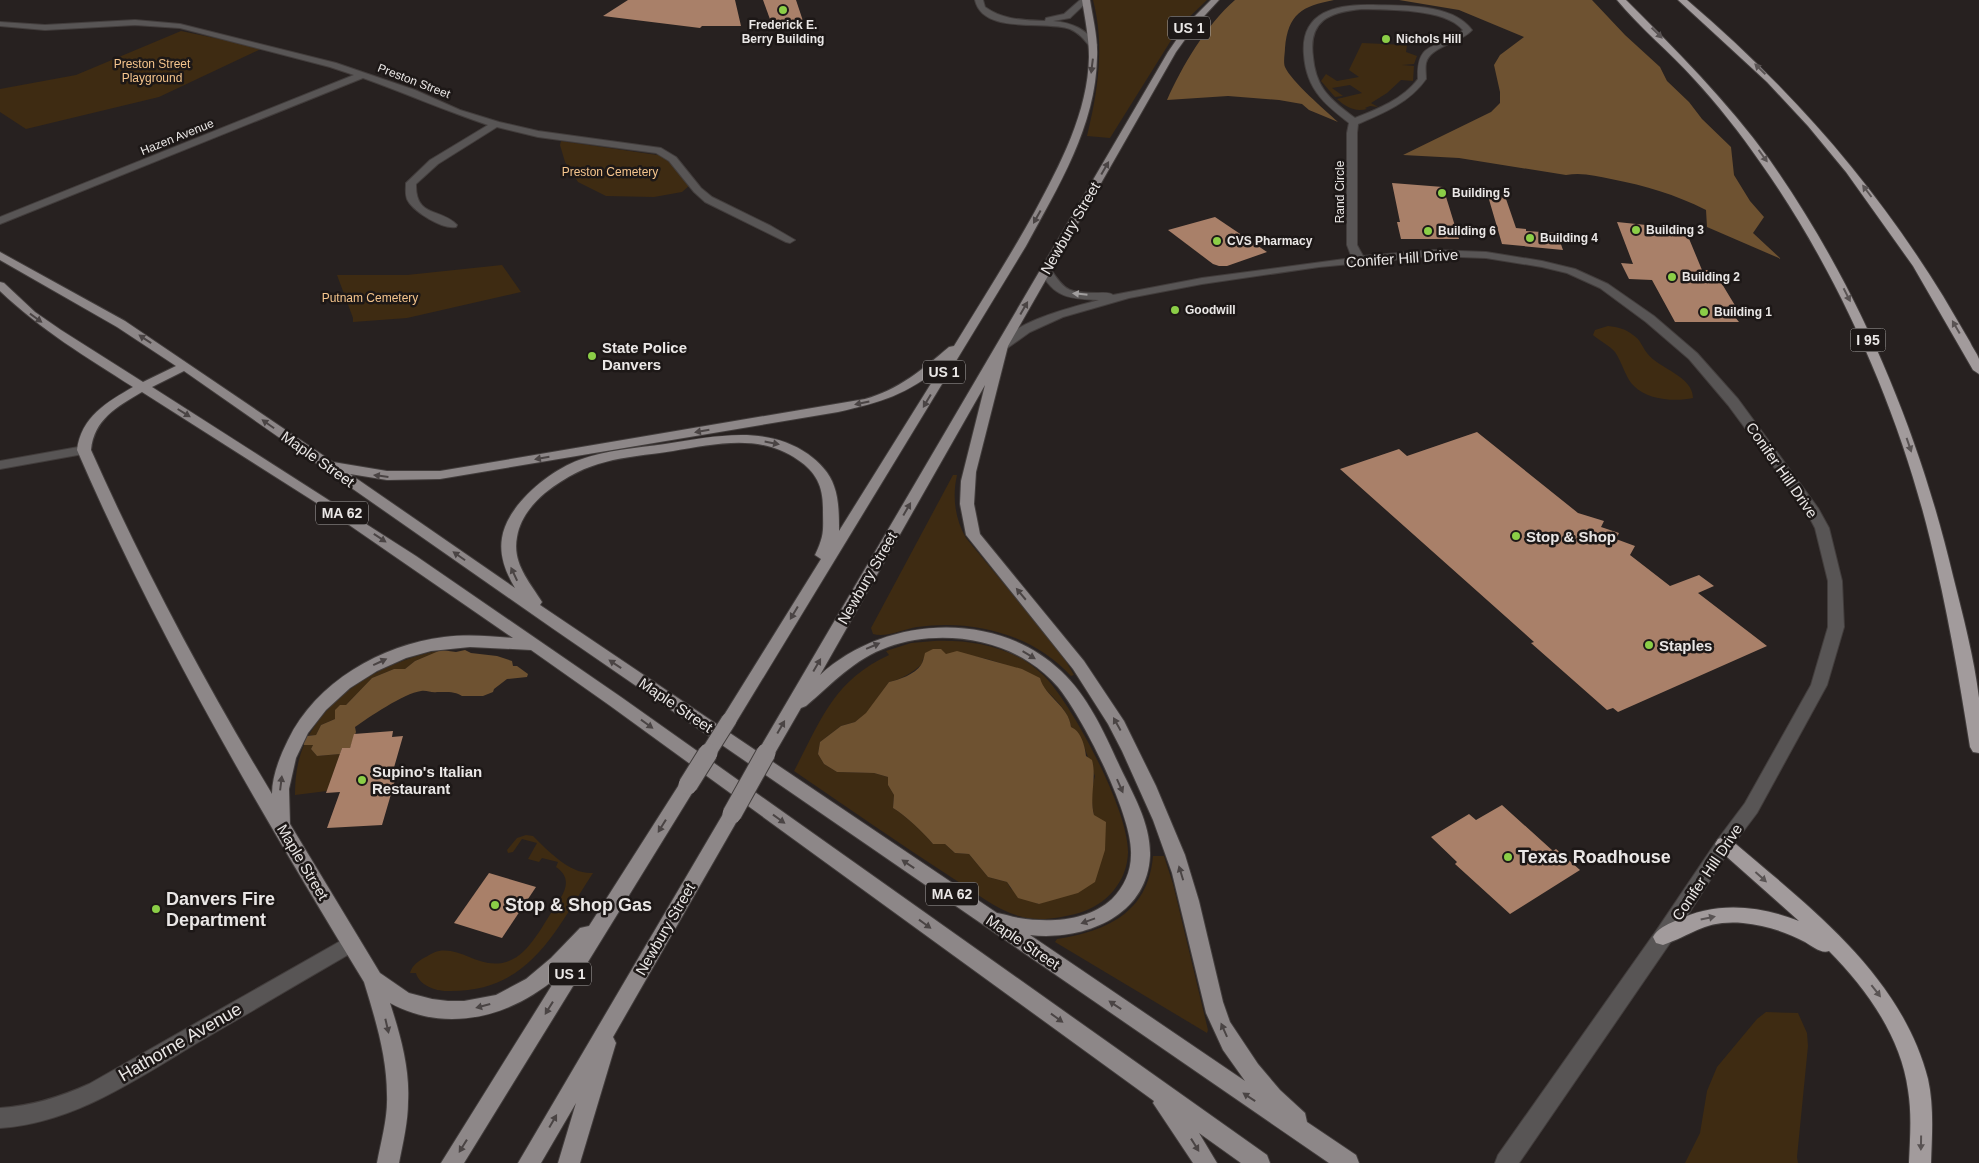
<svg xmlns="http://www.w3.org/2000/svg" width="1979" height="1163" font-family="Helvetica,sans-serif">
<rect width="100%" height="100%" fill="#272120"/>
<g fill="#3e2b12" fill-rule="evenodd">
<path d="M1093 0H1207L1184 22 1175 34 1110 138 1087 136C1098 92 1105 45 1093 0Z"/>
<path d="M181 31 263 48 159 97 26 129 0 112V89L76 75Z"/>
<path d="M1362 43 1407 45 1406 52 1417 56 1414 64 1402 65 1414 66 1413 81 1401 80 1387 93 1371 103 1378 107 1370 106 1365 108 1367 109C1354 112 1346 107 1337 99L1362 93 1350 85 1332 88 1343 96 1335 97 1321 81 1326 74 1337 81 1359 77 1349 70Z"/>
<path d="M561 141 678 158 690 185 682 192 654 197 606 196 578 182 565 162 560 145Z"/>
<path d="M502 265 521 292 407 318 353 322V318L337 275H407Z"/>
<path d="M1608 326C1618 327 1626 329 1633 335 1641 340 1642 347 1647 353 1659 369 1693 376 1693 398 1676 402 1647 400 1634 386 1626 379 1622 362 1615 352 1609 345 1600 341 1593 335L1595 330Z"/>
<path d="M953 475H957C952 497 955 519 966 538L1061 653 1074 675 1071 676C1033 634 972 619 917 627 904 629 886 638 873 634L871 628Z"/>
<path d="M934 641C965 640 994 644 1022 659 1034 666 1047 677 1055 689 1080 721 1129 813 1128 853 1127 882 1106 905 1079 913 1060 918 1038 922 1019 916 996 910 974 891 954 879 900 844 847 807 794 771 821 720 833 681 889 655L886 651 911 643ZM946 654C970 654 989 658 1010 667 1017 670 1022 668 1029 673 1037 678 1043 688 1051 695 1059 703 1070 715 1071 727 1082 732 1089 763 1095 776 1091 789 1091 802 1094 815L1057 898 1038 904 1011 889 1007 882 988 877 969 854 955 853 945 844H933C923 832 906 816 893 808L894 795 888 785V777L874 773 837 772 824 764 818 754 820 742 841 726 855 722 867 713 889 682C902 679 912 673 922 664L923 659Z"/>
<path d="M441 650 415 661 405 669H394L372 678 346 705 340 706 335 719 321 725 316 735H309C337 687 388 661 441 650Z"/>
<path d="M311 744 313 745 311 749 317 756 340 754 327 791 295 795C295 777 297 762 304 745Z"/>
<path d="M526 835 533 836C548 851 571 875 593 873 554 933 529 993 447 991 435 991 419 985 416 973H410C412 966 416 963 422 959 428 956 433 952 439 951 464 947 484 974 513 959 531 951 548 916 560 899 568 886 569 876 556 867L558 862 542 858 539 862 528 859 537 843 522 839 513 852 508 853 507 850 517 838Z"/>
<path d="M1153 856H1164L1173 884 1208 1030 1207 1033 1055 942 1057 939C1107 931 1148 913 1153 856Z"/>
<path d="M1766 1012 1798 1013 1807 1033 1808 1046 1797 1157 1798 1163H1685L1700 1133 1707 1091 1717 1067 1757 1019Z"/>
</g>
<g fill="#6e5231">
<path d="M1235 0H1334C1302 6 1288 14 1285 48 1285 53 1283 62 1285 67 1291 81 1326 111 1338 122L1309 110 1302 104 1279 100 1228 96 1167 100C1182 66 1207 24 1235 0Z"/>
<path d="M1399 0H1592L1625 35 1660 67 1667 81 1689 102 1702 119 1731 147 1734 175 1750 201 1764 217 1753 233 1781 259 1707 227 1706 210C1674 194 1647 186 1611 179 1596 176 1582 172 1566 175L1459 158 1403 155 1491 112 1500 103V92L1494 65 1500 55 1524 37 1459 10Z"/>
<path d="M933 649H941L946 654 957 651 1022 669 1040 678C1045 697 1069 706 1071 727 1081 731 1085 746 1086 756L1092 760C1097 778 1089 796 1094 815L1106 822 1105 850 1095 882 1078 893 1039 904 1018 898 1007 882 988 877 969 854 955 853 945 844H933C923 832 906 816 893 808L894 795 888 785V777L874 773 837 772 824 764 818 754 820 742 841 726 855 722 866 713 889 682C899 680 915 674 921 665 923 662 924 657 925 653Z"/>
<path d="M441 650 456 652 465 650 471 653 497 656 512 661 513 666H517L528 674 527 677 507 679 494 689 493 692 483 696H462C456 691 444 692 437 692 431 693 427 690 421 691 404 693 368 718 355 727L356 732 350 748H342L340 754 317 756 311 749 313 745H304L303 740 306 736 316 735 321 725 335 719V710L340 705H346L372 678 394 669H405L415 661Z"/>
</g>
<g fill="#a98069">
<path d="M628 0H735L741 26H702L700 28 603 16Z"/>
<path d="M763 0H796L803 21 771 22Z"/>
<path d="M1392 183 1443 187 1459 239H1401L1397 222H1400Z"/>
<path d="M1488 196H1505L1516 228 1526 229V231L1557 233 1563 250 1502 244Z"/>
<path d="M1215 217 1267 252 1227 266H1219L1213 264 1168 230Z"/>
<path d="M1617 222 1685 229 1702 270H1711L1717 279H1719L1742 317H1735L1739 322H1675L1652 280 1629 279 1621 263 1633 264Z"/>
<path d="M1477 432 1578 513 1604 521 1601 527 1619 533 1616 539 1635 546 1630 555 1670 586 1699 575 1714 586 1698 593 1767 646 1618 712 1613 708 1607 710 1531 643 1534 642 1340 469 1399 449 1407 456Z"/>
<path d="M393 731 392 737 403 736 393 771 396 777 382 825 327 828 340 792 326 793 342 748H350L354 734Z"/>
<path d="M1502 805 1553 851 1556 849 1580 870 1510 914 1455 864 1457 862 1431 837 1469 814 1476 820Z"/>
<path d="M489 873 536 887 502 938 454 923Z"/>
</g>
<g fill="none" stroke-linecap="round" stroke-linejoin="round">
<defs>
<g id="minor">
<path d="M975 0H983L985 7C1003 20 1023 20 1045 21L1046 18 1064 14 1080 0H1089L1070 18 1053 21C1073 23 1086 29 1097 45L1090 47C1084 39 1079 33 1070 29 1044 20 983 35 975 0Z"/>
<path d="M1373 5C1403 6 1452 3 1472 30 1461 43 1430 46 1426 63 1425 68 1426 74 1426 79 1410 102 1384 113 1358 124L1357 133V245L1363 256 1434 250 1486 252 1542 261 1575 269 1608 284 1654 316 1697 353 1738 399 1818 508 1829 528 1842 581 1844 627 1827 685 1757 813 1730 849 1670 943 1519 1163H1495L1498 1155 1656 931 1718 839 1745 803 1811 685 1828 627V581L1815 528 1805 509 1728 405 1689 359 1646 322 1600 288 1567 273 1542 267 1486 258 1434 256 1319 267 1202 284 1129 298 1063 317 1030 332 1006 349 1002 350 996 346C1016 321 1069 308 1099 300 1071 299 1053 298 1040 270L1042 268H1050C1065 292 1070 293 1098 293 1104 293 1109 292 1113 295L1202 278 1352 258 1347 245V133L1349 123C1339 115 1328 107 1320 97 1310 85 1305 70 1304 55 1300 11 1337 4 1373 5ZM1362 9C1389 10 1445 8 1463 30 1441 51 1416 37 1418 79 1403 99 1378 109 1355 118 1344 110 1332 101 1324 90 1317 80 1314 68 1313 57 1308 20 1330 12 1362 9Z"/>
<path d="M135 20 180 24 336 63 415 90 460 110 499 122 538 131 661 148 676 157 701 188 712 197 771 226 795 240 790 243 786 242 705 202 694 192 669 161 656 153 538 137 497 127 438 164 416 184C415 218 441 208 457 225L456 227C443 230 412 211 407 199 405 194 406 188 406 183L430 160 488 125C446 111 405 93 363 78L0 224V217L354 75 330 67 180 28 135 25 45 30 0 26V22L45 25Z"/>
<path d="M84 446 91 450 89 453 0 469V461Z"/>
<path d="M351 935 358 937 361 943 358 949C304 980 251 1012 197 1043 135 1080 74 1123 0 1128V1108C32 1106 60 1097 89 1084Z"/>
</g>
<g id="major">
<path d="M1082 0H1090C1093 19 1098 38 1097 57 1096 126 1058 187 1026 246L735 724 729 726 723 724 721 720 821 559 815 555C825 534 823 530 823 508 823 486 816 472 798 460 760 433 715 444 673 451 619 459 590 458 545 493 532 504 520 519 517 537 512 563 529 581 542 602L540 605 997 913C1004 914 1012 917 1019 918 1050 923 1088 921 1112 899 1124 887 1131 871 1131 855 1133 816 1083 718 1058 687 1050 678 1040 669 1029 662 989 636 933 631 888 647 854 659 832 684 806 706L801 708 775 753 769 754 763 753 760 748 1168 52 1188 23 1211 0H1219L1194 27 1176 52 1008 346 976 472 974 504 980 534 1084 661 1124 721 1156 786 1185 855 1199 901 1223 1002 1230 1022 1258 1064 1280 1090 1305 1113 1307 1122 1356 1155 1359 1163H1329L552 628 184 371 152 387 416 556 621 697 1267 1155 1270 1163H1241L1199 1133 1217 1163H1193L1153 1103 1154 1101 609 705 531 650 470 647 431 651 406 658 377 671 350 688 326 710 308 733 296 758 289 789 290 824 380 973 409 993 432 999 448 1001H464L496 995 526 979 551 958 580 928 589 926 682 780 688 778 694 780 697 785 464 1163H441L557 977C511 1017 446 1034 390 1003 400 1034 410 1068 408 1102 408 1122 403 1143 399 1163H377C381 1141 388 1118 387 1095 387 1056 375 1018 364 982 259 810 157 635 77 450 81 417 107 402 133 387 86 357 41 330 0 291V282L4 283 35 312 61 330 143 382 176 366 117 327 0 260V252L125 321 333 462 387 471H440L865 399C898 390 923 369 949 347L954 346C981 302 1009 258 1034 213 1060 165 1088 112 1089 57 1089 37 1085 19 1082 0ZM942 366 839 531C839 517 839 499 834 486 830 473 819 462 808 454 765 424 713 437 665 444 636 448 607 450 579 460 549 471 507 505 502 538 499 556 506 573 515 588L350 474 387 480 440 479 838 412C882 402 906 395 942 366ZM985 385 961 481 960 504 966 535 1073 669 1108 724 1122 751 1153 820 1172 873 1206 1013 1223 1050 1245 1081 1030 935C1083 941 1147 917 1150 856 1151 824 1133 794 1120 767 1105 734 1088 696 1061 671 996 609 884 616 820 675ZM142 392 326 509 513 638C490 636 467 634 444 637 381 645 316 682 288 740 280 756 272 776 272 794 205 683 144 569 91 450 94 419 117 407 142 392Z"/>
<path d="M732 807 738 809 741 814 613 1037 616 1043 580 1163H558L576 1103 541 1163H518L726 809Z"/>
</g>
<g id="highway">
<path d="M1617 0H1626C1676 50 1727 101 1769 159 1857 284 1918 428 1953 576 1963 616 1974 657 1979 698 1979 716 1979 735 1979 753L1973 752 1970 747C1959 677 1947 608 1930 539 1898 408 1838 272 1760 162 1741 134 1717 104 1694 79 1670 52 1640 28 1617 0Z"/>
<path d="M1678 0H1687C1790 88 1872 181 1943 296 1952 311 1961 327 1970 342 1972 347 1977 353 1979 359 1979 363 1979 369 1979 374L1973 370 1913 266 1846 172 1808 126 1767 82Z"/>
<path d="M1724 837 1730 839C1808 906 1901 974 1928 1079 1934 1106 1932 1135 1931 1163H1909C1910 1139 1912 1114 1908 1090 1901 1037 1866 988 1829 951 1821 954 1812 946 1805 942 1786 932 1765 925 1743 923 1704 920 1695 934 1663 945L1656 943 1653 937C1657 929 1666 925 1675 921 1716 901 1757 905 1799 921L1718 849 1715 844 1718 839Z"/>
</g>
</defs>
<use href="#minor" stroke="#423d3c" stroke-width="2"/>
<use href="#major" stroke="#423d3c" stroke-width="2"/>
<use href="#highway" stroke="#423d3c" stroke-width="2"/>
<use href="#minor" fill="#585555" fill-rule="evenodd"/>
<use href="#major" fill="#8d8788" fill-rule="evenodd"/>
<use href="#highway" fill="#a29b9c" fill-rule="evenodd"/>
<defs>
<g id="major-bridge-far1">
<path d="M707 755 729 720"/>
<path d="M765 755 769 748"/>
</g>
<g id="major-bridge">
<path d="M688 785 708 753"/>
<path d="M732 814 766 753"/>
</g>
</defs>
<use href="#major-bridge-far1" stroke="#423d3c" stroke-width="17" stroke-linecap="butt"/>
<use href="#major-bridge" stroke="#423d3c" stroke-width="21" stroke-linecap="butt"/>
<use href="#major-bridge-far1" stroke="#8d8788" stroke-width="15"/>
<use href="#major-bridge" stroke="#8d8788" stroke-width="19"/>
</g>
<defs><path id="oneway-solid" d="M-6-.8H1V-3.2L6.5 0L1 3.2V.8H-6Z" transform="scale(1.25)"/></defs>
<g fill="#595353">
<use href="#oneway-solid" transform="translate(1657 33) rotate(44)"/>
<use href="#oneway-solid" transform="translate(1760 69) rotate(-136)"/>
<use href="#oneway-solid" transform="translate(1763 156) rotate(54)"/>
<use href="#oneway-solid" transform="translate(1867 191) rotate(-127)"/>
<use href="#oneway-solid" transform="translate(1847 295) rotate(63)"/>
<use href="#oneway-solid" transform="translate(1956 327) rotate(-120)"/>
<use href="#oneway-solid" transform="translate(1909 445) rotate(71)"/>
<use href="#oneway-solid" transform="translate(1761 877) rotate(42)"/>
<use href="#oneway-solid" transform="translate(1708 918) rotate(-12)"/>
<use href="#oneway-solid" transform="translate(1876 991) rotate(52)"/>
<use href="#oneway-solid" transform="translate(1921 1143) rotate(91)"/>
</g>
<g fill="#4a4444">
<use href="#oneway-solid" transform="translate(1092 66) rotate(97)"/>
<use href="#oneway-solid" transform="translate(1105 168) rotate(-60)"/>
<use href="#oneway-solid" transform="translate(1037 217) rotate(119)"/>
<use href="#oneway-solid" transform="translate(1024 308) rotate(-60)"/>
<use href="#oneway-solid" transform="translate(36 318) rotate(36)"/>
<use href="#oneway-solid" transform="translate(145 339) rotate(-146)"/>
<use href="#oneway-solid" transform="translate(927 401) rotate(121)"/>
<use href="#oneway-solid" transform="translate(862 403) rotate(168)"/>
<use href="#oneway-solid" transform="translate(184 413) rotate(32)"/>
<use href="#oneway-solid" transform="translate(268 424) rotate(-145)"/>
<use href="#oneway-solid" transform="translate(702 431) rotate(170)"/>
<use href="#oneway-solid" transform="translate(772 443) rotate(11)"/>
<use href="#oneway-solid" transform="translate(542 458) rotate(170)"/>
<use href="#oneway-solid" transform="translate(381 476) rotate(-173)"/>
<use href="#oneway-solid" transform="translate(907 509) rotate(-60)"/>
<use href="#oneway-solid" transform="translate(380 538) rotate(34)"/>
<use href="#oneway-solid" transform="translate(459 556) rotate(-145)"/>
<use href="#oneway-solid" transform="translate(514 574) rotate(-115)"/>
<use href="#oneway-solid" transform="translate(1021 594) rotate(-130)"/>
<use href="#oneway-solid" transform="translate(794 613) rotate(121)"/>
<use href="#oneway-solid" transform="translate(873 646) rotate(-23)"/>
<use href="#oneway-solid" transform="translate(1029 655) rotate(31)"/>
<use href="#oneway-solid" transform="translate(380 662) rotate(-25)"/>
<use href="#oneway-solid" transform="translate(615 664) rotate(-146)"/>
<use href="#oneway-solid" transform="translate(817 665) rotate(-60)"/>
<use href="#oneway-solid" transform="translate(647 724) rotate(36)"/>
<use href="#oneway-solid" transform="translate(1117 724) rotate(-119)"/>
<use href="#oneway-solid" transform="translate(781 727) rotate(-60)"/>
<use href="#oneway-solid" transform="translate(281 783) rotate(-83)"/>
<use href="#oneway-solid" transform="translate(1120 786) rotate(66)"/>
<use href="#oneway-solid" transform="translate(779 819) rotate(36)"/>
<use href="#oneway-solid" transform="translate(662 826) rotate(122)"/>
<use href="#oneway-solid" transform="translate(908 864) rotate(-146)"/>
<use href="#oneway-solid" transform="translate(1181 873) rotate(-107)"/>
<use href="#oneway-solid" transform="translate(1088 921) rotate(160)"/>
<use href="#oneway-solid" transform="translate(925 924) rotate(36)"/>
<use href="#oneway-solid" transform="translate(1115 1005) rotate(-146)"/>
<use href="#oneway-solid" transform="translate(483 1006) rotate(165)"/>
<use href="#oneway-solid" transform="translate(549 1008) rotate(122)"/>
<use href="#oneway-solid" transform="translate(1057 1018) rotate(36)"/>
<use href="#oneway-solid" transform="translate(387 1026) rotate(77)"/>
<use href="#oneway-solid" transform="translate(1224 1030) rotate(-114)"/>
<use href="#oneway-solid" transform="translate(1249 1097) rotate(-146)"/>
<use href="#oneway-solid" transform="translate(553 1121) rotate(-60)"/>
<use href="#oneway-solid" transform="translate(1195 1145) rotate(58)"/>
<use href="#oneway-solid" transform="translate(463 1146) rotate(122)"/>
</g>
<use fill="#a19e9e" href="#oneway-solid" transform="translate(1080 294) rotate(-174)"/>
<g fill="#8bce47" stroke="#1d1817" stroke-width="2">
<circle cx="783" cy="10" r="5"/>
<circle cx="1386" cy="39" r="5"/>
<circle cx="1442" cy="193" r="5"/>
<circle cx="1636" cy="230" r="5"/>
<circle cx="1428" cy="231" r="5"/>
<circle cx="1530" cy="238" r="5"/>
<circle cx="1217" cy="241" r="5"/>
<circle cx="1672" cy="277" r="5"/>
<circle cx="1175" cy="310" r="5"/>
<circle cx="1704" cy="312" r="5"/>
<circle cx="592" cy="356" r="5"/>
<circle cx="1516" cy="536" r="5"/>
<circle cx="1649" cy="645" r="5"/>
<circle cx="362" cy="780" r="5"/>
<circle cx="1508" cy="857" r="5"/>
<circle cx="495" cy="905" r="5"/>
<circle cx="156" cy="909" r="5"/>
</g>
<g text-anchor="middle" dominant-baseline="central" stroke-width="5" stroke-linejoin="round" paint-order="stroke">
<g font-size="12" font-weight="bold" fill="#eae7e6" stroke="#1d1817" text-anchor="start">
<text x="783" y="25" text-anchor="middle">Frederick E.<tspan x="783" dy="14">Berry Building</tspan></text>
<text x="1396" y="39">Nichols Hill</text>
<text x="1452" y="193">Building 5</text>
<text x="1646" y="230">Building 3</text>
<text x="1438" y="231">Building 6</text>
<text x="1540" y="238">Building 4</text>
<text x="1227" y="241">CVS Pharmacy</text>
<text x="1682" y="277">Building 2</text>
<text x="1185" y="310">Goodwill</text>
<text x="1714" y="312">Building 1</text>
</g>
<g font-size="12" fill="#f4c48c" stroke="#1d1817">
<text x="152" y="64">Preston Street<tspan x="152" dy="14">Playground</tspan></text>
<text x="610" y="172">Preston Cemetery</text>
<text x="370" y="298">Putnam Cemetery</text>
</g>
<g font-size="12" fill="#eae7e6" stroke="#1d1817">
<text transform="translate(414 81) rotate(21)">Preston Street</text>
<text transform="translate(177 137) rotate(-22)">Hazen Avenue</text>
<text transform="translate(1340 192) rotate(-90)">Rand Circle</text>
</g>
<g fill="#1d1817" stroke="#aca9a8" stroke-width="1">
<rect x="1168" y="16.5" width="42" height="23" rx="4"/>
<rect x="1850.5" y="328.5" width="35" height="23" rx="4"/>
<rect x="923" y="360.5" width="42" height="23" rx="4"/>
<rect x="316" y="501.5" width="52" height="23" rx="4"/>
<rect x="926" y="882.5" width="52" height="23" rx="4"/>
<rect x="549" y="962.5" width="42" height="23" rx="4"/>
</g>
<g font-size="14" font-weight="bold" fill="#eae7e6">
<text x="1189" y="28">US 1</text>
<text x="1868" y="340">I 95</text>
<text x="944" y="372">US 1</text>
<text x="342" y="513">MA 62</text>
<text x="952" y="894">MA 62</text>
<text x="570" y="974">US 1</text>
</g>
<g font-size="15" fill="#eae7e6" stroke="#1d1817">
<text transform="translate(1070 228) rotate(-60)">Newbury Street</text>
<text transform="translate(1402 258) rotate(-4)">Conifer Hill Drive</text>
<text transform="translate(318 459) rotate(35)">Maple Street</text>
<text transform="translate(1782 470) rotate(55)">Conifer Hill Drive</text>
<text transform="translate(867 578) rotate(-60)">Newbury Street</text>
<text transform="translate(676 705) rotate(34)">Maple Street</text>
<text transform="translate(303 862) rotate(59)">Maple Street</text>
<text transform="translate(1707 872) rotate(-56)">Conifer Hill Drive</text>
<text transform="translate(665 929) rotate(-60)">Newbury Street</text>
<text transform="translate(1023 942) rotate(34)">Maple Street</text>
</g>
<g font-size="15" font-weight="bold" fill="#eae7e6" stroke="#1d1817" text-anchor="start">
<text x="602" y="347">State Police<tspan x="602" dy="17">Danvers</tspan></text>
<text x="1526" y="536">Stop &amp; Shop</text>
<text x="1659" y="645">Staples</text>
<text x="372" y="771">Supino's Italian<tspan x="372" dy="17">Restaurant</tspan></text>
</g>
<g font-size="18" font-weight="bold" fill="#eae7e6" stroke="#1d1817" text-anchor="start">
<text x="1518" y="857">Texas Roadhouse</text>
<text x="166" y="899">Danvers Fire<tspan x="166" dy="21">Department</tspan></text>
<text x="505" y="905">Stop &amp; Shop Gas</text>
</g>
<g font-size="18" fill="#eae7e6" stroke="#1d1817">
<text transform="translate(180 1042) rotate(-30)">Hathorne Avenue</text>
</g>
</g>
</svg>
